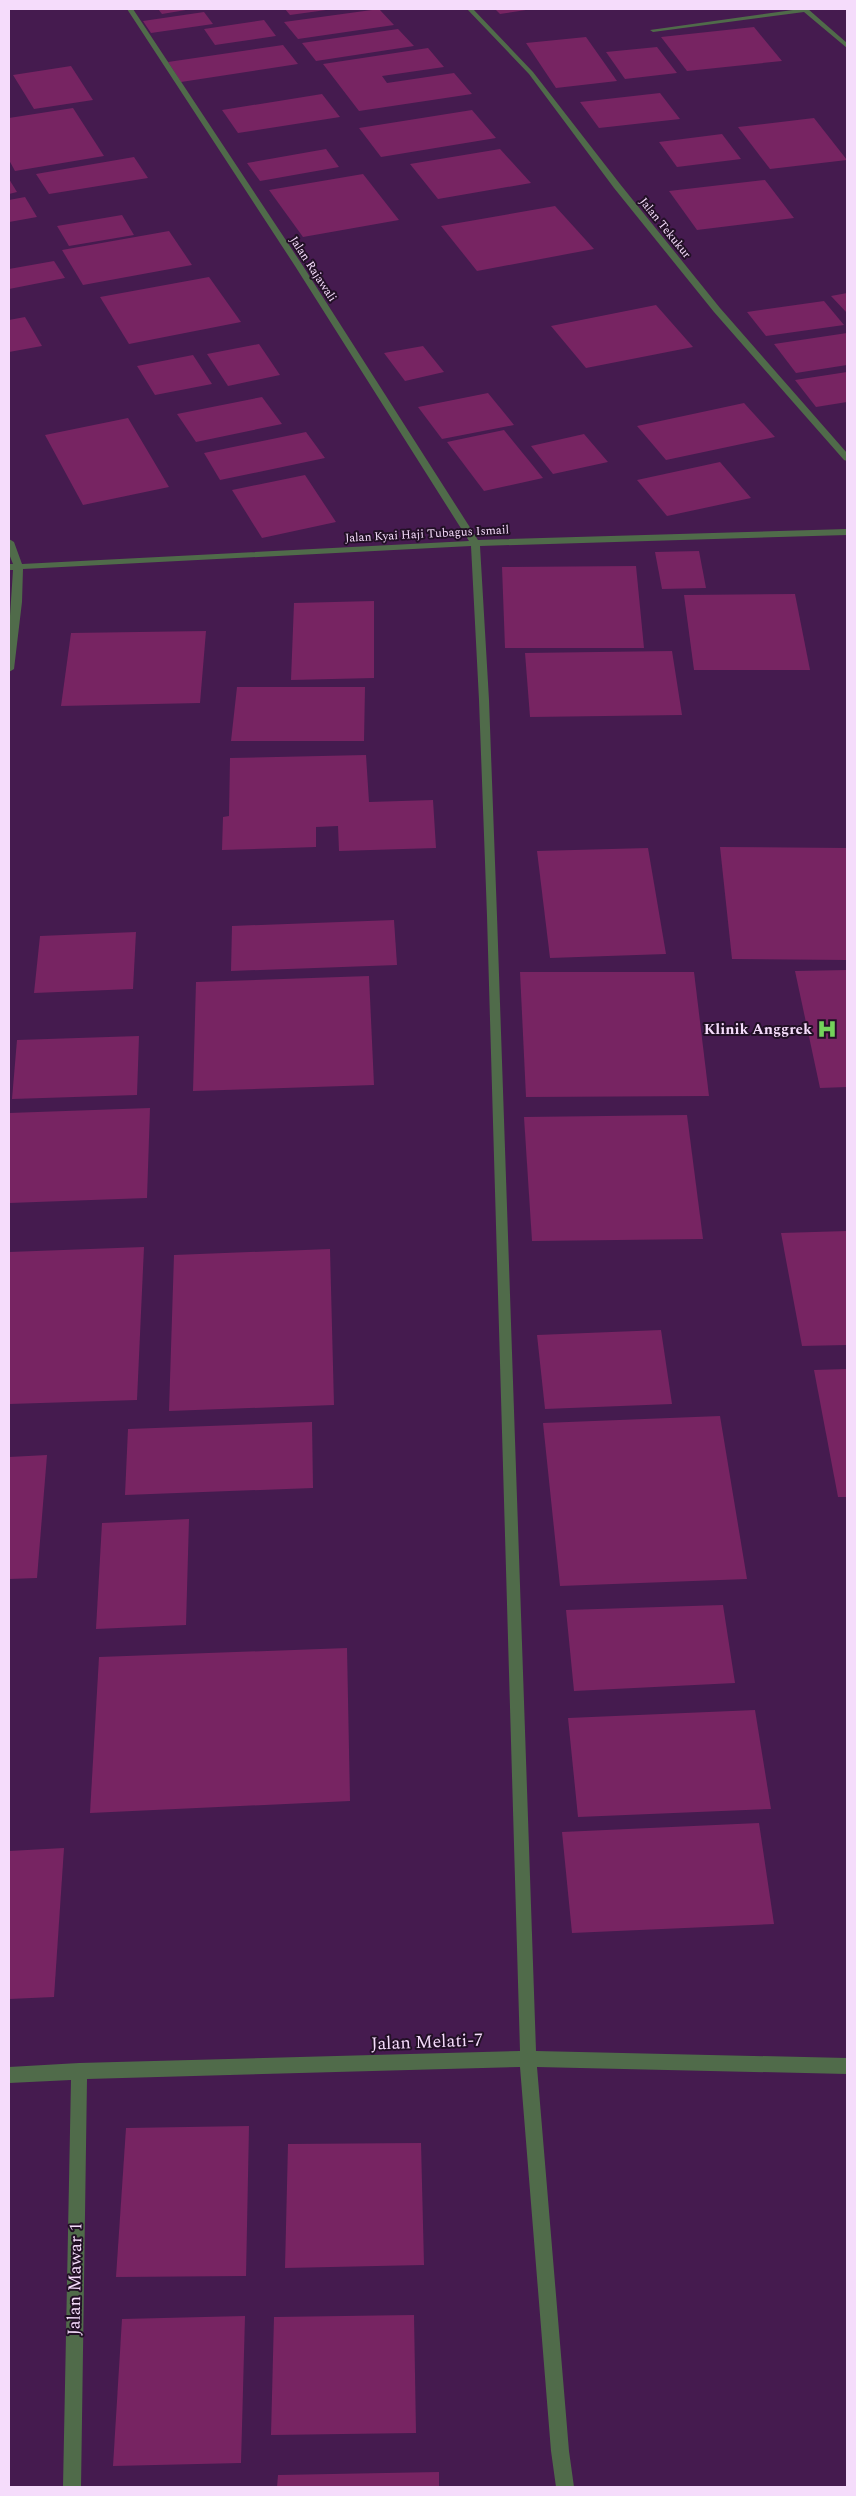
<svg xmlns="http://www.w3.org/2000/svg" width="856" height="2496" font-family="Spectral,serif">
<rect width="100%" height="100%" fill="#451b4f"/>
<g fill="#772462">
<path d="M158 9H185L186 10 162 14Z"/>
<path d="M285 9H326V10L290 15Z"/>
<path d="M379 9 394 25 298 39 284 22Z"/>
<path d="M495 9H526V10L500 14Z"/>
<path d="M204 12 213 24 151 33 143 21Z"/>
<path d="M264 20 276 36 215 45 204 29Z"/>
<path d="M754 27 782 61 687 71 661 37Z"/>
<path d="M398 29 414 46 316 61 302 43Z"/>
<path d="M586 37 617 81 556 88 526 43Z"/>
<path d="M283 45 298 64 181 82 168 62Z"/>
<path d="M657 47 677 73 625 79 606 52Z"/>
<path d="M428 48 444 67 382 76 387 83 454 73 472 94 359 111 323 64Z"/>
<path d="M71 66 93 100 34 109 13 75Z"/>
<path d="M660 93 680 119 599 128 580 102Z"/>
<path d="M322 94 340 117 238 133 222 110Z"/>
<path d="M73 108 104 156 15 171 9 160V118Z"/>
<path d="M472 110 496 138 381 157 359 128Z"/>
<path d="M814 118 847 160 770 169 738 127Z"/>
<path d="M722 134 741 159 677 167 659 142Z"/>
<path d="M326 149 339 167 260 181 247 163Z"/>
<path d="M500 149 531 183 438 199 410 164Z"/>
<path d="M134 157 148 178 49 194 36 174Z"/>
<path d="M363 174 399 220 303 237 269 190Z"/>
<path d="M9 179 17 192 9 194Z"/>
<path d="M765 180 794 218 697 230 669 191Z"/>
<path d="M25 197 37 217 9 222V200Z"/>
<path d="M555 206 594 249 477 271 441 226Z"/>
<path d="M122 215 134 235 69 246 57 226Z"/>
<path d="M169 231 192 265 83 285 62 250Z"/>
<path d="M54 261 65 278 9 289V269Z"/>
<path d="M209 277 241 322 129 344 100 297Z"/>
<path d="M847 293V313L831 296Z"/>
<path d="M824 301 844 325 766 336 747 312Z"/>
<path d="M656 305 693 347 586 368 551 326Z"/>
<path d="M25 317 42 346 9 352V320Z"/>
<path d="M847 333V365L796 373 774 344Z"/>
<path d="M259 344 280 375 228 386 207 354Z"/>
<path d="M423 346 444 372 405 381 384 353Z"/>
<path d="M193 355 212 384 155 395 137 366Z"/>
<path d="M847 372V402L816 407 795 380Z"/>
<path d="M488 393 514 425 442 439 418 407Z"/>
<path d="M262 397 282 424 196 442 177 414Z"/>
<path d="M744 403 775 437 666 460 637 426Z"/>
<path d="M128 418 169 487 83 505 45 435Z"/>
<path d="M504 430 543 478 484 491 447 442Z"/>
<path d="M306 432 325 458 220 480 204 453Z"/>
<path d="M584 434 608 462 553 474 531 446Z"/>
<path d="M720 462 751 498 667 516 637 480Z"/>
<path d="M305 475 336 522 262 538 232 490Z"/>
<path d="M699 551 706 588 662 589 655 552Z"/>
<path d="M636 566 644 648H505L502 567Z"/>
<path d="M795 594 810 670H694L684 595Z"/>
<path d="M374 601V678L291 680 294 603Z"/>
<path d="M206 631 200 703 61 706 71 633Z"/>
<path d="M672 651 682 715 530 717 525 653Z"/>
<path d="M237 687H365L364 741H231Z"/>
<path d="M366 755 369 802 433 800 436 848 339 851 338 826 316 827V847L222 850 223 817 229 816 230 758Z"/>
<path d="M720 847 847 848V960L732 959Z"/>
<path d="M648 848 666 954 550 958 537 851Z"/>
<path d="M394 920 397 965 231 971 232 926Z"/>
<path d="M136 932 133 989 34 993 40 936Z"/>
<path d="M847 970V1087L820 1088 795 971Z"/>
<path d="M520 972H694L709 1096 526 1097Z"/>
<path d="M369 976 374 1085 193 1091 196 982Z"/>
<path d="M139 1036 137 1095 12 1099 17 1040Z"/>
<path d="M150 1108 147 1198 9 1203V1113Z"/>
<path d="M687 1115 703 1239 532 1241 524 1117Z"/>
<path d="M847 1231V1345L802 1346 781 1233Z"/>
<path d="M144 1247 137 1400 9 1404V1252Z"/>
<path d="M330 1249 334 1405 169 1411 174 1255Z"/>
<path d="M661 1330 672 1404 545 1409 537 1335Z"/>
<path d="M847 1369V1497H838L814 1370Z"/>
<path d="M720 1416 747 1579 560 1586 543 1423Z"/>
<path d="M312 1422 313 1488 125 1495 128 1429Z"/>
<path d="M47 1455 37 1578 9 1579V1457Z"/>
<path d="M189 1519 186 1625 96 1629 102 1523Z"/>
<path d="M723 1605 735 1683 574 1691 566 1610Z"/>
<path d="M347 1648 350 1801 90 1813 99 1657Z"/>
<path d="M755 1710 771 1809 578 1817 568 1718Z"/>
<path d="M759 1823 774 1924 572 1933 562 1832Z"/>
<path d="M64 1848 54 1997 9 1999V1851Z"/>
<path d="M249 2126 246 2276 116 2277 126 2128Z"/>
<path d="M421 2143 424 2265 285 2268 288 2144Z"/>
<path d="M414 2315 416 2433 271 2435 274 2317Z"/>
<path d="M245 2316 241 2463 113 2466 122 2319Z"/>
<path d="M439 2472V2487H277L278 2475Z"/>
</g>
<g fill="none" stroke-linecap="round" stroke-linejoin="round">
<g fill="#506b4a" fill-rule="evenodd">
<path d="M127 9H133L303 266 478 540 847 529V535L480 546 489 700 497 916 536 2051 847 2058V2074L537 2067 569 2451 574 2487H556L551 2451 520 2067 87 2079 81 2487H63L71 2080 9 2083V2067L79 2063 520 2051 487 916 479 700 471 546 23 569 22 602 14 669 9 672V631L13 570H9V564H13L9 554V539L14 542 22 564 469 541 295 266Z"/>
<path d="M467 9H473L533 72 620 184 720 308 847 453V461L844 460 714 312 614 188 529 74Z"/>
<path d="M800 9H808L847 43V48L804 12 653 32 650 30Z"/>
</g>
</g>
<defs>
<symbol id="hospital-bare" viewBox="-9 -9 18 18"><path d="M-5-5h3v3.5h4V-5h3V5h-3V1.5h-4V5h-3Z" fill="#74d25b" stroke="#221026" stroke-width="2.5" paint-order="stroke"/></symbol>
</defs>
<g fill-rule="evenodd">
<use href="#hospital-bare" x="813" y="1015" width="28" height="28"/>
</g>
<g text-anchor="middle" dominant-baseline="central" stroke-width="4" stroke-linejoin="round" paint-order="stroke">
<g font-size="12" fill="#f5dcfb" stroke="#221026">
<text transform="translate(665 228) rotate(51)">Jalan Tekukur</text>
<text transform="translate(313 269) rotate(57)">Jalan Rajawali</text>
<text transform="translate(427 534) rotate(-3)">Jalan Kyai Haji Tubagus Ismail</text>
</g>
<g font-size="15" font-weight="bold" fill="#f5dcfb" stroke="#221026" text-anchor="end">
<text x="812" y="1029">Klinik Anggrek</text>
</g>
<g font-size="18" fill="#f5dcfb" stroke="#221026">
<text transform="translate(427 2042) rotate(-2)">Jalan Melati-7</text>
<text transform="translate(75 2279) rotate(-89)">Jalan Mawar 1</text>
</g>
</g>
<rect width="856" height="2496" fill="none" stroke="#f5dcfb" stroke-width="20"/>
</svg>
